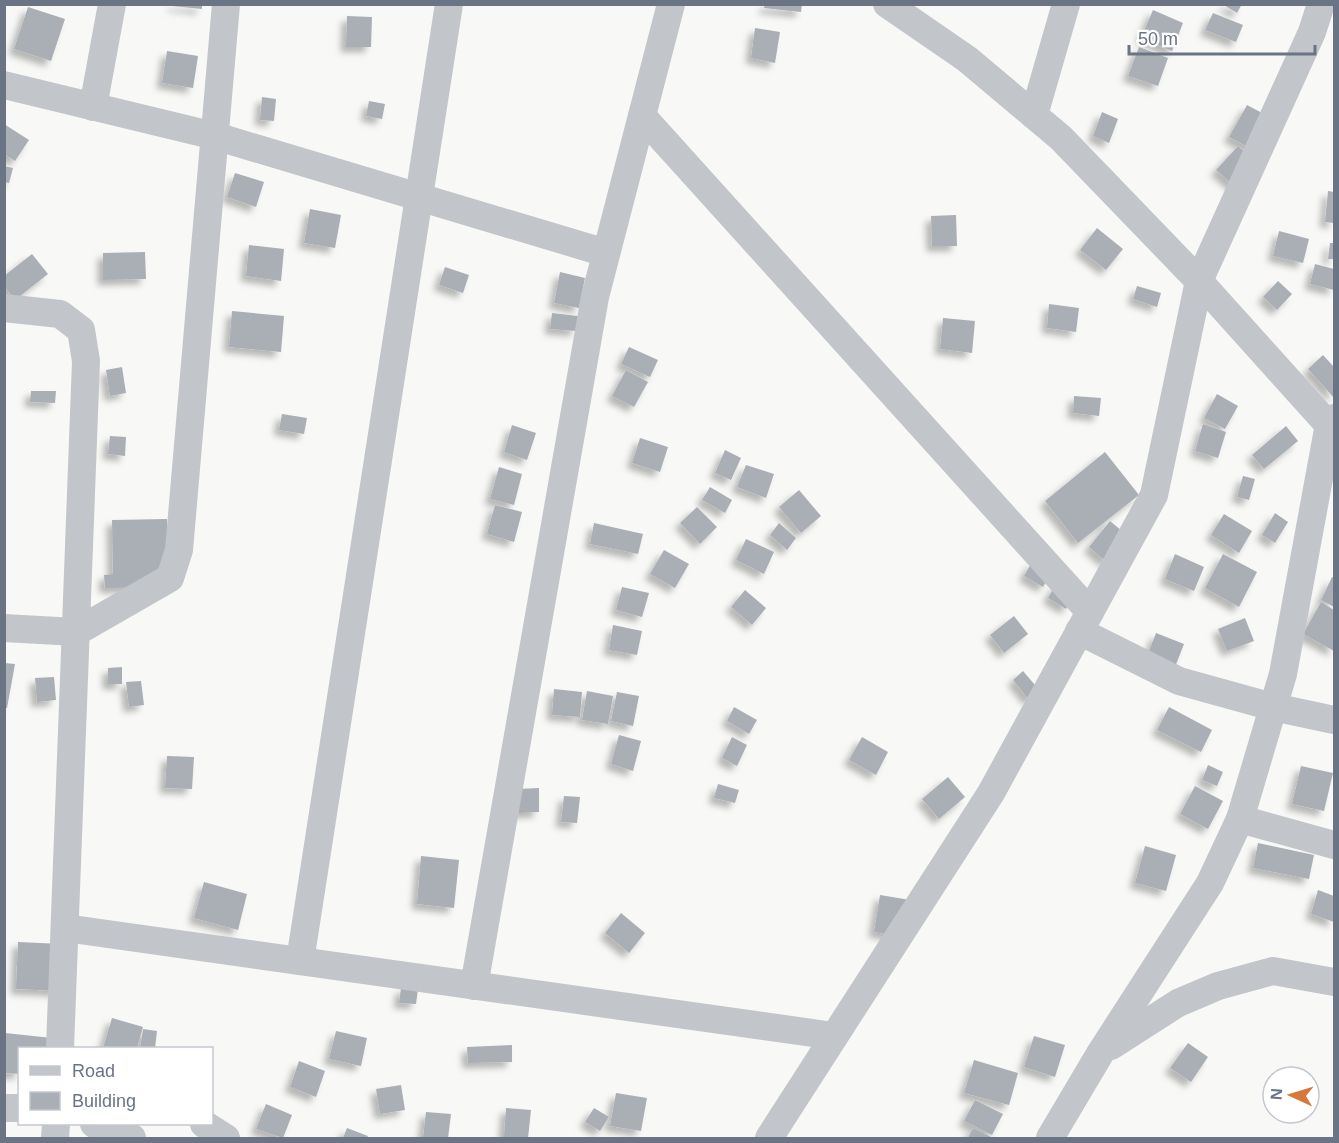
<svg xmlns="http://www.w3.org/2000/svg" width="1339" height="1143" font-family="Helvetica,sans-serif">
<defs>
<filter id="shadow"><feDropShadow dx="-5.5" dy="5.5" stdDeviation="3" flood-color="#0004"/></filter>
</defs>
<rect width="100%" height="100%" fill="#f8f8f6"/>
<g fill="#aaafb6" filter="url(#shadow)">
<path d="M173 4H202V9L172 6Z"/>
<path d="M765 4H802L801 12 764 8Z"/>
<path d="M1222 4H1242L1237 13Z"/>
<path d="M28 7 65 19 51 61 14 49Z"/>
<path d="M1153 10 1183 23 1172 51 1141 38Z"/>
<path d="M1213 13 1243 25 1236 42 1205 30Z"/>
<path d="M347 16 372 17 371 47H346Z"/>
<path d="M755 28 780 32 775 63 751 58Z"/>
<path d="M1139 47 1168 58 1158 86 1128 76Z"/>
<path d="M167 51 198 56 193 88 162 83Z"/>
<path d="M262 97 276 99 274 121 260 120Z"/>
<path d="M369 101 385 104 382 119 366 116Z"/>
<path d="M1247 105 1277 121 1259 153 1229 137Z"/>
<path d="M1102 112 1118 119 1109 143 1093 136Z"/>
<path d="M4 124 29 140 15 161 4 154Z"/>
<path d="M1238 146 1262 167 1241 192 1216 170Z"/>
<path d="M4 166 13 168 9 183 4 182Z"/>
<path d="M235 173 264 182 256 207 227 197Z"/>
<path d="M1328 191 1334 192V223L1325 222Z"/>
<path d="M310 209 341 215 335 248 304 243Z"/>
<path d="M956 215 957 246H932L931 216Z"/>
<path d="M1097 228 1123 249 1106 270 1080 250Z"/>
<path d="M1279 231 1309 239 1303 263 1273 256Z"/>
<path d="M1330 243H1334V259H1328Z"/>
<path d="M249 245 284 249 281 281 246 276Z"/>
<path d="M145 252 146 279 103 280V253Z"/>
<path d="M32 254 48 274 15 300 4 286V276Z"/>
<path d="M1315 264 1334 269V290L1310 284Z"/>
<path d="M445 267 469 275 463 293 439 285Z"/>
<path d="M560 272 585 278 579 308 554 303Z"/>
<path d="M1278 281 1292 294 1277 310 1263 297Z"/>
<path d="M1137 286 1161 293 1157 307 1133 299Z"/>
<path d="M1049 304 1079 308 1076 332 1047 328Z"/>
<path d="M232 311 284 316 281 352 229 347Z"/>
<path d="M552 313 578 316 576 331 550 329Z"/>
<path d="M943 318 975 321 972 353 940 349Z"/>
<path d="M629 347 658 360 650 377 621 364Z"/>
<path d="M1323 355 1334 367V398L1308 369Z"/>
<path d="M122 367 126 393 110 396 106 370Z"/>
<path d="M626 370 648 382 634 407 612 396Z"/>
<path d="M31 391H56L55 403 30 402Z"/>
<path d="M1217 394 1238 406 1225 429 1204 418Z"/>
<path d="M1074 396 1101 398 1099 416 1073 413Z"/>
<path d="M282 414 307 418 304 434 279 430Z"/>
<path d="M1203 424 1226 432 1218 458 1195 451Z"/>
<path d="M512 425 536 433 527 460 504 452Z"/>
<path d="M1286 426 1298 441 1264 469 1252 455Z"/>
<path d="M110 436 126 437 125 456 108 454Z"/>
<path d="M640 438 668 447 660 472 632 463Z"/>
<path d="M725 450 741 458 731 480 715 473Z"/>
<path d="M1105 452 1139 495 1078 543 1045 501Z"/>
<path d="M746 465 774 474 766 498 737 487Z"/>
<path d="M499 467 522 474 514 505 490 499Z"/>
<path d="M1243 476 1255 479 1249 500 1237 497Z"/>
<path d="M710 487 732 500 725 513 702 500Z"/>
<path d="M799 490 821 516 801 533 779 507Z"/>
<path d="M495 505 522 512 514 542 487 534Z"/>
<path d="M697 507 717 527 700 544 680 523Z"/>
<path d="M1275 513 1288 522 1275 543 1262 535Z"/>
<path d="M1224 514 1252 531 1239 553 1211 535Z"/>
<path d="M167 519 168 587 105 588 104 575 113 574 112 520Z"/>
<path d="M1110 521 1128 536 1106 562 1089 547Z"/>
<path d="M594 523 643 534 638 554 590 544Z"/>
<path d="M779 523 796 538 787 550 770 535Z"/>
<path d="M746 539 774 552 764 574 736 560Z"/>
<path d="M664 550 689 564 675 588 650 574Z"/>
<path d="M1175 554 1204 567 1194 591 1165 579Z"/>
<path d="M1223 554 1257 572 1239 607 1205 588Z"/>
<path d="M1032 562 1051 573 1043 587 1024 576Z"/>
<path d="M1332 577 1334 578V607L1321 600Z"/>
<path d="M1056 584 1074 594 1066 609 1048 598Z"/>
<path d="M622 587 649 593 642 617 616 610Z"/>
<path d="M745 590 766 608 752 625 731 607Z"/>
<path d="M1321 602 1334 610V651L1303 634Z"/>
<path d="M1014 616 1028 634 1004 653 990 635Z"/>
<path d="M1245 618 1254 641 1227 651 1218 629Z"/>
<path d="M613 625 642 631 637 655 609 650Z"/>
<path d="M1156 633 1184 644 1175 667 1147 656Z"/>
<path d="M4 663 15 664 7 708H4Z"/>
<path d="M122 667V684H108V668Z"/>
<path d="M1023 671 1040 691 1029 700 1013 680Z"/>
<path d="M54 677 56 700 37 702 35 678Z"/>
<path d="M141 681 144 705 129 707 126 682Z"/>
<path d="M554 689 582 692 580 717 552 715Z"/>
<path d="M587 691 613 696 608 724 582 720Z"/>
<path d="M617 692 639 696 633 726 611 721Z"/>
<path d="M734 707 757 720 749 734 727 721Z"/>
<path d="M1169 707 1212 730 1201 752 1157 730Z"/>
<path d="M619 735 641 741 633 771 611 764Z"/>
<path d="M732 737 747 745 737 766 722 758Z"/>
<path d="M862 737 888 752 876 775 849 760Z"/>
<path d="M167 756 194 757 192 789 165 788Z"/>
<path d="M1208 765 1223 772 1217 786 1202 780Z"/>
<path d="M1301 766 1333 773 1324 811 1292 804Z"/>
<path d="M948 777 965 797 939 819 922 799Z"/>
<path d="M718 784 739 790 735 803 714 798Z"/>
<path d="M1195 786 1223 801 1208 829 1180 814Z"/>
<path d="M539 788V812L519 813 518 789Z"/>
<path d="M564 796 580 797 577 823 561 822Z"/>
<path d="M1258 843 1314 855 1309 879 1253 868Z"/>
<path d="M1145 846 1176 855 1166 891 1135 883Z"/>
<path d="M421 856 459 860 454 908 417 904Z"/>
<path d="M204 882 247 894 238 930 194 918Z"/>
<path d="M1318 890 1334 896V922L1311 914Z"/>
<path d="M880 895 916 901 909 938 874 932Z"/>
<path d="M621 913 645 933 629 953 605 933Z"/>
<path d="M18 942 62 944 59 991 16 989Z"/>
<path d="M401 988 418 989 416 1004 399 1003Z"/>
<path d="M112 1018 143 1027 137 1048H103Z"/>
<path d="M143 1029 157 1031 155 1048H140Z"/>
<path d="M336 1031 367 1038 361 1066 329 1059Z"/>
<path d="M5 1033 52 1038 51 1048H20V1074L5 1073Z"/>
<path d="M1034 1036 1065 1045 1055 1077 1024 1067Z"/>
<path d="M1188 1043 1208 1057 1191 1082 1170 1068Z"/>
<path d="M512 1045V1062L468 1063 467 1047Z"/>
<path d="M974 1060 1018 1073 1009 1105 964 1093Z"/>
<path d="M299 1061 325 1071 316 1097 290 1087Z"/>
<path d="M401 1085 405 1110 380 1114 376 1089Z"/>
<path d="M616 1093 647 1098 641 1131 610 1126Z"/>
<path d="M975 1100 1003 1114 992 1135 964 1121Z"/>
<path d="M266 1104 292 1115 283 1138 256 1129Z"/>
<path d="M506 1108 531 1110 528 1138 504 1137Z"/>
<path d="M594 1108 609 1117 600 1131 585 1122Z"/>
<path d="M426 1112 451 1114 448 1138H423Z"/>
<path d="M347 1128 368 1136 367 1138H343Z"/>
<path d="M973 1128 993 1138H968Z"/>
</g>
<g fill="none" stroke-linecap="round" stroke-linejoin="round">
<g stroke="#c2c5c9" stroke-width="28">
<path d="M887 4 967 59 1061 138 1199 281 1334 431"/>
<path d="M4 85 215 136 606 253"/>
<path d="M93 107 112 4"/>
<path d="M1034 115 1066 4"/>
<path d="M642 116 1090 612"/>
<path d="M4 308 60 314 81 330 86 361 60 1048"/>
<path d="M4 628 76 632 170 578 179 550 226 4"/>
<path d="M1079 631 1179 681 1273 707 1334 720"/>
<path d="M1240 819 1334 845"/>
<path d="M65 928 834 1036"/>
<path d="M300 961 449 4"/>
<path d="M474 986 595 297 671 4"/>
<path d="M1111 1046 1178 1003 1218 986 1273 971 1334 982"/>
<path d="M4 1108H20"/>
<path d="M94 1124 132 1138"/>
<path d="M204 1124 226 1138"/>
<path d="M55 1138 56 1124"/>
<path d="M769 1138 991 793 1154 495 1199 281 1312 32 1321 4"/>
<path d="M1050 1138 1101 1052 1210 883 1240 819 1283 674 1329 424 1334 418"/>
</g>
</g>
<rect width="1339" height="1143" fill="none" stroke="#6a7485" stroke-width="12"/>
<rect x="18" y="1047" width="195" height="78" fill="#ffffff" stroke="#c3c7ce" stroke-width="1.5"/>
<rect x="30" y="1066" width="30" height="9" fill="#c2c5c9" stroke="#c3c7ce" stroke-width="1.5"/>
<text x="72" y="1077" font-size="18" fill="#6a7485">Road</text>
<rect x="30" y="1092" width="30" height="18" fill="#aaafb6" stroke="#c3c7ce" stroke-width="1.5"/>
<text x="72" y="1107" font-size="18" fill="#6a7485">Building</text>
<g transform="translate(1291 1095) rotate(274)"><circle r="28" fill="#ffffff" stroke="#c3c7ce" stroke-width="1.5"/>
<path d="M0-4.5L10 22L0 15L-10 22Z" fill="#d67839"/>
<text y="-9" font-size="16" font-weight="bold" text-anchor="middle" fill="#6a7485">N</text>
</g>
<path d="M1129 45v9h186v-9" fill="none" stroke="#6a7485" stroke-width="3"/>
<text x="1138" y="45" font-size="18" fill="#6a7485" stroke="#ffffff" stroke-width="4.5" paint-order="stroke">50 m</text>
</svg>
